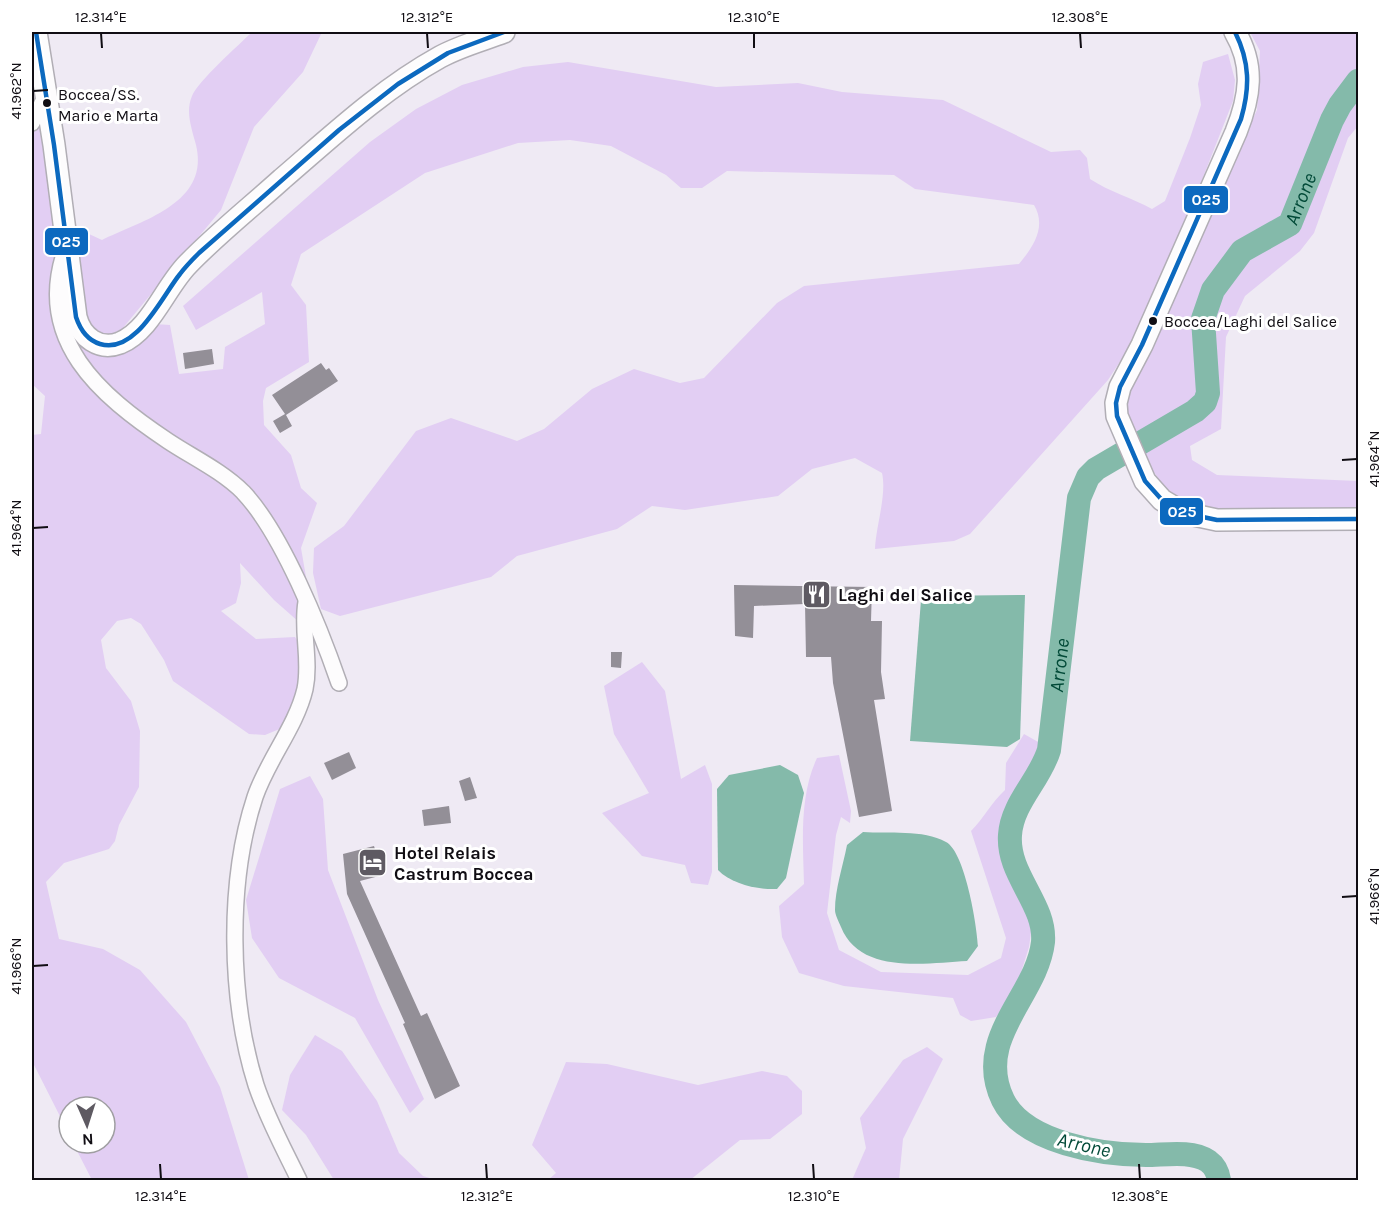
<svg xmlns="http://www.w3.org/2000/svg" width="1390" height="1212" font-family="Karla,sans-serif">
<rect width="100%" height="100%" fill="#efeaf4"/>
<g fill="#e2cef3">
<path d="M252 32H322L303 72 254 127 221 210 122 329 109 335 94 331 80 310 77 250 89 234 102 240C143 220 210 203 196 145 192 129 185 112 192 96 198 81 239 45 252 32Z"/>
<path d="M1250 32H1358V126L1348 138 1314 233 1300 251 1245 296 1226 337 1221 429 1190 446 1192 460 1217 475 1358 481V513H1205L1169 494 1147 462 1127 411 1125 392 1257 110 1260 51Z"/>
<path d="M1228 54 1235 80 1233 101 1180 236 1127 351 1108 380 970 534 954 541 875 549C876 525 887 495 882 473L855 458 812 469 778 496 685 510 652 506 617 529 517 556 491 577 340 616 321 609 313 573 314 548 344 526 416 431 451 418 517 441 544 429 592 389 634 369 680 383 704 378 777 303 804 286 1019 264C1033 247 1047 227 1034 205L915 189 894 175 727 171 702 188H681L666 175 611 146 570 140 518 143 425 173 301 254 291 285 306 305 309 362 266 388 263 401 264 425 291 455 301 488 317 503 301 548 306 577 301 581 259 509 115 397 74 350 73 335 86 342 154 324 170 325 179 374 223 369 225 347 265 324 262 292 196 330 183 306 370 142 416 109 462 85 523 67 568 62 716 87 798 83 842 92 943 100 1051 152 1080 150 1087 158 1090 179C1110 192 1132 198 1152 209L1165 201 1190 138 1201 105 1198 84 1203 62Z"/>
<path d="M40 120 48 151 56 250 51 282 54 326 68 356 90 387 130 419 212 475 250 507 294 583 308 630 274 600 240 563 241 583 236 603 221 611 256 639 295 637 307 655 297 707 282 728 265 735 249 734 173 681 164 660 141 624 131 618 117 621 101 640 106 668 131 701 140 731 139 787 119 825 115 841 109 849 64 863 46 882 59 939 103 949 140 970 186 1022 220 1087 249 1180H92L73 1143H105V1107H69V1134L32 1061 34 666 32 659V435L41 434 45 396 32 384V135Z"/>
<path d="M642 662 665 691 681 779 705 765 712 784V872L708 885 691 883 685 865 642 856 602 813 649 793 614 734 604 686Z"/>
<path d="M1024 734 1040 743 1036 766 1012 807 1002 845 1033 919 1029 947 1015 992 996 1017 971 1021 960 1015 953 998 844 986 799 973 782 937 779 906 804 884C803 843 799 796 817 758L839 755 851 811 850 823 841 817 836 835 827 913 839 950 881 972 968 975 1001 958 1006 938 971 831C984 818 991 803 1005 790L1006 763Z"/>
<path d="M310 776 323 799 328 870 378 1000 424 1099 410 1113 355 1018 279 978 252 938 246 900 280 789Z"/>
<path d="M315 1035 342 1051 377 1101 399 1153 423 1176 436 1180H334L306 1135 282 1110 290 1075Z"/>
<path d="M927 1047 943 1059 903 1139 899 1180H852L866 1148 860 1118 903 1060Z"/>
<path d="M566 1062 607 1064 698 1085 762 1071 787 1076 802 1091V1114L770 1139 740 1140 690 1180H548L556 1173 532 1145Z"/>
</g>
<g fill="#84baaa">
<path d="M1025 595 1020 739 1007 747 910 741 921 600 926 596Z"/>
<path d="M780 765 798 775 804 793 786 878 777 889C758 890 731 884 718 870L717 789 729 775Z"/>
<path d="M863 832C888 834 923 829 946 842 965 852 977 925 978 946L967 961C927 963 860 975 841 927 839 922 835 915 835 910 835 889 843 866 847 845Z"/>
</g>
<g fill="none" stroke-linecap="round" stroke-linejoin="round">
<path stroke="#84baaa" stroke-width="24" id="s1" d="M1219 1180C1218 1173 1215 1166 1208 1161 1191 1150 1165 1155 1146 1155 1102 1155 1024 1143 1003 1100 973 1038 1037 996 1043 942 1046 904 1007 875 1010 835 1012 803 1040 780 1049 750L1079 498 1088 477 1096 469 1195 411 1205 402 1208 393 1203 319 1213 290 1242 251 1290 224 1332 120 1340 105 1358 81"/>
</g>
<g fill="#938f97">
<path d="M212 349 214 364 185 369 183 353Z"/>
<path d="M321 363 326 370 329 368 338 381 286 415 292 426 280 433 273 421 285 414 272 395Z"/>
<path d="M734 585 872 587 871 621H882L881 672 885 699 874 700 892 811 859 817 833 683 831 657H806L805 604 754 606 753 638 735 636Z"/>
<path d="M611 652H622L621 668 611 667Z"/>
<path d="M349 752 356 768 332 780 324 763Z"/>
<path d="M470 777 477 798 465 801 459 781Z"/>
<path d="M449 806 451 823 424 826 422 810Z"/>
<path d="M374 846 383 875 360 881 421 1016 427 1013 460 1086 435 1099 403 1024 405 1023 347 894 343 854Z"/>
</g>
<g fill="none" stroke-linecap="round" stroke-linejoin="round">
<defs>
<g id="street">
<path d="M32 123 45 97"/>
<path d="M65 251C35 340 99 395 168 441 192 457 222 471 243 492 282 533 320 628 339 683"/>
<path d="M299 1180C284 1149 267 1118 256 1085 229 999 227 882 255 797 268 759 296 727 305 689 311 660 301 631 306 602"/>
</g>
<g id="secondary">
<path d="M36 32 54 145 76 317C81 337 99 351 120 343 151 330 165 287 188 264 217 234 251 207 282 179 332 136 382 89 440 57 460 46 483 40 504 32"/>
<path d="M1235 32C1255 66 1250 97 1236 132L1142 345 1120 387 1116 403 1117 416 1145 481 1162 500 1184 513 1217 520 1358 519"/>
</g>
</defs>
<use href="#street" stroke="#b1aeb5" stroke-width="18"/>
<use href="#secondary" stroke="#b1aeb5" stroke-width="24"/>
<use href="#street" stroke="#fdfcfd" stroke-width="15"/>
<use href="#secondary" stroke="#fdfcfd" stroke-width="21"/>
<defs>
<g id="bus-1">
<path d="M36 32 54 145 76 317C80 329 87 340 100 344 136 355 162 296 180 274 186 266 192 260 199 253L339 130 398 84 448 53 504 32"/>
<path d="M1235 32C1250 62 1250 88 1241 119L1142 345 1120 387 1116 403 1117 416 1145 481 1162 500 1184 513 1217 520 1358 519"/>
</g>
</defs>
<use href="#bus-1" stroke="#fff" stroke-width="9"/>
<use href="#bus-1" stroke="#0c69bf" stroke-width="4.5"/>
</g>
<path fill="none" stroke="#100d13" stroke-width="2" d="M101 33 102 48M427 33 428 48M754 33V48M1080 33 1081 48M33 91 48 90M1342 460 1357 459M33 528 48 527M1342 897 1357 896M33 966 48 965M160 1164 161 1179M486 1164 487 1179M813 1164 814 1179M1139 1164 1140 1179"/>
<defs>
<symbol id="restaurant-square" viewBox="-11 -11 22 22"><rect x="-9" y="-9" width="18" height="18" rx="4" fill="#5e5a62" stroke="#fff"/><path d="M-5-6h1v4h1v-4h1v4h1v-4h1v5L-1.5 .5V6h-2V.5L-5-1ZM5-6V6H3V1.5H1.5Q1.5-4 5-6Z" fill="#fff"/></symbol>
<symbol id="hotel-square" viewBox="-11 -11 22 22"><rect x="-9" y="-9" width="18" height="18" rx="4" fill="#5e5a62" stroke="#fff"/><path d="M-6-4.5h1.5V1H6V5H4.5V3h-9V5H-6ZM-4 0a1.8 1.8 0 1 1 3.6 0ZM.5 0V-2.5h3Q6-2.5 6 0Z" fill="#fff"/></symbol>
</defs>
<g fill-rule="evenodd">
<use href="#restaurant-square" x="800" y="578" width="33" height="33"/>
<use href="#hotel-square" x="356" y="846" width="33" height="33"/>
</g>
<g fill="#100d13" stroke="#fff" stroke-width="2">
<circle cx="47" cy="103" r="5"/>
<circle cx="1153" cy="321" r="5"/>
</g>
<g text-anchor="middle" dominant-baseline="central" stroke-width="6" stroke-linejoin="round" paint-order="stroke">
<g font-size="16" fill="#100d13" stroke="#fff" text-anchor="start">
<text x="58" y="94">Boccea/SS.<tspan x="58" dy="21">Mario e Marta</tspan></text>
<text x="1164" y="321">Boccea/Laghi del Salice</text>
</g>
<g font-size="18" font-weight="bold" fill="#100d13" stroke="#fff" text-anchor="start">
<text x="838" y="595">Laghi del Salice</text>
<text x="394" y="853">Hotel Relais<tspan x="394" dy="21">Castrum Boccea</tspan></text>
</g>
<g font-size="20" font-style="italic" fill="#024a38" stroke="#fff">
<text stroke="none"><textPath href="#s1" startOffset="1284">Arrone</textPath></text>
<text stroke="none"><textPath href="#s1" startOffset="708">Arrone</textPath></text>
<text transform="translate(1084 1145) rotate(13)">Arrone</text>
</g>
</g>
<g stroke="#fff" stroke-width="2">
<rect x="1183" y="185" width="46" height="29" rx="6" fill="#0c69bf"/>
<rect x="44" y="227" width="45" height="29" rx="6" fill="#0c69bf"/>
<rect x="1159" y="497" width="45" height="29" rx="6" fill="#0c69bf"/>
</g>
<g font-size="16" text-anchor="middle" font-weight="bold" fill="#fff">
<text x="1206" y="205">025</text>
<text x="66" y="247">025</text>
<text x="1182" y="517">025</text>
</g>
<rect width="1390" height="1212" fill="none" stroke="#ffffff" stroke-width="66"/>
<g transform="translate(87 1125) rotate(177)"><circle r="28" fill="#ffffff" stroke="#9f9ea1" stroke-width="1.5"/>
<path d="M0-4.5L10 22L0 15L-10 22Z" fill="#5e5a62"/>
<text y="-9" font-size="16" font-weight="bold" text-anchor="middle" fill="#100d13">N</text>
</g>
<rect x="33" y="33" width="1324" height="1146" fill="none" stroke="#100d13" stroke-width="2"/>
<g font-size="15" text-anchor="middle" fill="#100d13">
<text x="101" y="22">12.314°E</text>
<text x="427" y="22">12.312°E</text>
<text x="754" y="22">12.310°E</text>
<text x="1080" y="22">12.308°E</text>
<text transform="translate(16 91) rotate(-90)" y="5">41.962°N</text>
<text transform="translate(1374 459) rotate(-90)" y="5">41.964°N</text>
<text transform="translate(16 528) rotate(-90)" y="5">41.964°N</text>
<text transform="translate(1374 896) rotate(-90)" y="5">41.966°N</text>
<text transform="translate(16 966) rotate(-90)" y="5">41.966°N</text>
<text x="161" y="1201">12.314°E</text>
<text x="487" y="1201">12.312°E</text>
<text x="814" y="1201">12.310°E</text>
<text x="1140" y="1201">12.308°E</text>
</g>
</svg>
